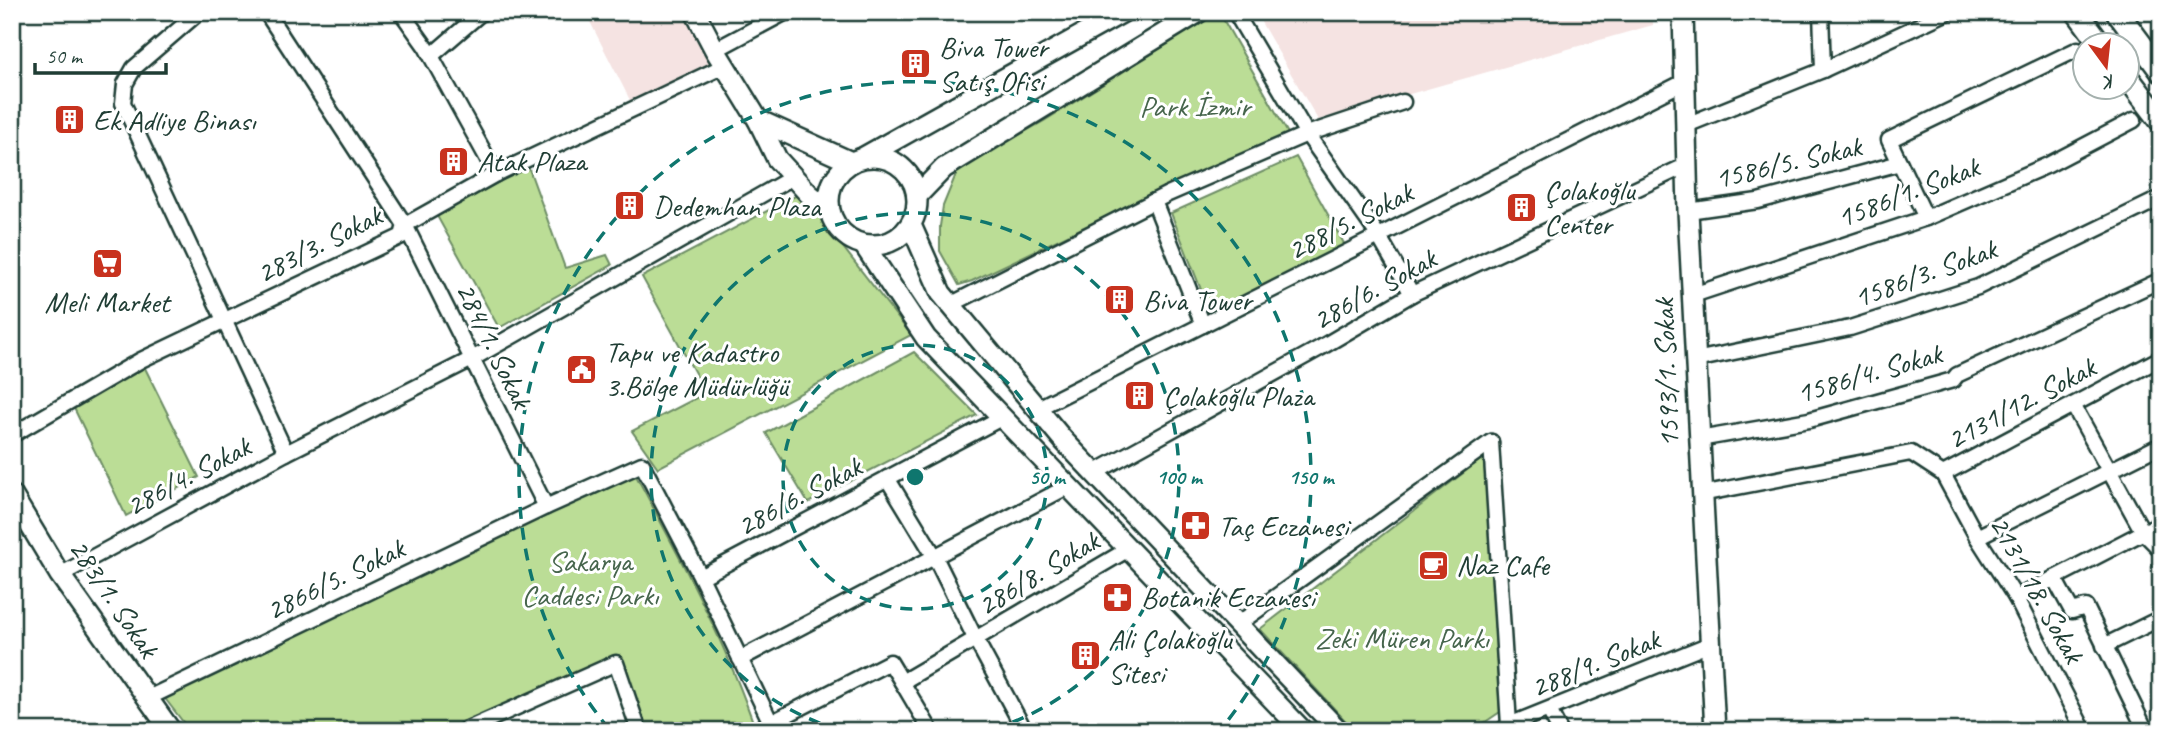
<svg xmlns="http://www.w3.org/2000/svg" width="2173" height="743" font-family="Caveat,sans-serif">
<rect width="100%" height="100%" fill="#fff"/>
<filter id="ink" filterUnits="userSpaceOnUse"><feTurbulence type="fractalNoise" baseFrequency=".0143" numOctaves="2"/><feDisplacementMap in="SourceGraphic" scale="14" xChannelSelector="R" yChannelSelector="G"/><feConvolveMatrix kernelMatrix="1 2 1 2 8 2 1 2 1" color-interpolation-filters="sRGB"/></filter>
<g filter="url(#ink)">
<g fill="#f5e3e2">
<path d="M585 12H688L715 66 633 106Z"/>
<path d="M1255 12H1653V25L1318 120Z"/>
</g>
<g fill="#bbdd96" stroke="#6d8d65" stroke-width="2">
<path d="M1219 12 1290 137 1233 163 1180 181 972 281 959 285 940 251V226L943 206 956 174 974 160 1044 121Z"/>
<path d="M1296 157 1346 247 1211 315 1171 213Z"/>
<path d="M528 166 565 268 607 255 612 265 499 328 437 216Z"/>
<path d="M801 193 911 335 658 468 632 431 706 393 642 277Z"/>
<path d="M914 352 977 415 808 503 766 433Z"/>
<path d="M141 360 199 477 126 516 73 406Z"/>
<path d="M1484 457 1500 712 1472 731H1355L1260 629Z"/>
<path d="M633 470C678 554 725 639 756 731H641L620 655 446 731H190L160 692Z"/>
</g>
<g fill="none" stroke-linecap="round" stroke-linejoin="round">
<defs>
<g id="street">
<path d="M266 12 405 225 546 507 642 464 701 577"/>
<path d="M401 12 426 47 496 174"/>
<path d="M1235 12 1307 134 1378 235 1412 294"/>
<path d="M715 50 786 12"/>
<path d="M431 56 482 12"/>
<path d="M1823 70 1948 12"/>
<path d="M1684 126 1823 70 1821 12"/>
<path d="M1154 201 1203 325"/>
<path d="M1688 211 1758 201 1900 163"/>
<path d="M1926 218 1889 140 2078 49"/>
<path d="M1693 295 1926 218 2048 165 2134 120"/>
<path d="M950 305 1168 194 1307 134 1403 102"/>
<path d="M1695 360 1850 328 1978 287 2161 198"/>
<path d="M2073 405 2143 532 2161 550"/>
<path d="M1038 408 1686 81"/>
<path d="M12 435 141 360 402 236 405 225 496 174 724 66"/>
<path d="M1699 439 1809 420 1953 380 1957 375 2161 280"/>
<path d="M1491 442 1509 725"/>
<path d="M286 453 472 359 793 177"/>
<path d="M1094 473 1320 348 1412 294 1687 165"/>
<path d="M1943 474 1977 537 2016 598 2084 731"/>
<path d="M887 478 935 557 976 640 1025 731"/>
<path d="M1701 494 1911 453 1943 474 2161 358"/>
<path d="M1977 537 2161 445"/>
<path d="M60 575 286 453 123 103 125 84 134 68 199 12"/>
<path d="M2054 578 2072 611 2086 607 2146 731"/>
<path d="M2016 598 2161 523"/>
<path d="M1238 624 1491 442"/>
<path d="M2104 646 2161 618"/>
<path d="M740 659 1067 487"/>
<path d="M146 699 546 507"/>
<path d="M1549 710 1560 731"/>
<path d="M771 723 701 577 1001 418"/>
<path d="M463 731 616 663 639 731"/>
<path d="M760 731 759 729 890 662 902 682"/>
<path d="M931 731 902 682 1127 550"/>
<path d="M1501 731 1509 725 1710 644"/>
</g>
<g id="secondary">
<path d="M695 12 715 50 758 120 777 159 809 194 829 210"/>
<path d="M1683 12 1688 211 1715 731"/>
<path d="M758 120 851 162"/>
<circle cx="873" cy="201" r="44"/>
<path d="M864 157 1123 12"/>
<path d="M917 196 944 168 1199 12"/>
<path d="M911 225 941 293 1065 442 1339 731"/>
<path d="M864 245 926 338 1303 731"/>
<path d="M12 495 60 575 171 731"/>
</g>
<g id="primary">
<path d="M2077 12 2102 46"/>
<path d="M2117 12 2161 71"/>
<path d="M2128 78 2161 121"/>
</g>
</defs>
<use href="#street" stroke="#1f3d34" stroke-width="19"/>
<use href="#secondary" stroke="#1f3d34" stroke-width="24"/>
<use href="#primary" stroke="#1f3d34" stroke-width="26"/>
<use href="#street" stroke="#fff" stroke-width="14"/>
<use href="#secondary" stroke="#fff" stroke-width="19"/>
<use href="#primary" stroke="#fff" stroke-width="21"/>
</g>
</g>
<g fill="none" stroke="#0f766e" stroke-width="3.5" stroke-dasharray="12 9">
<circle cx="915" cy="477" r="132"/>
<path d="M840 730A264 264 0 1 1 990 730"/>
<path d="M609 729A396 396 0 1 1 1221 729"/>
</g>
<defs>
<symbol id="building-square" viewBox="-11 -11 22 22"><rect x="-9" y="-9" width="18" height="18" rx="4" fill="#c8321e" stroke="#fff"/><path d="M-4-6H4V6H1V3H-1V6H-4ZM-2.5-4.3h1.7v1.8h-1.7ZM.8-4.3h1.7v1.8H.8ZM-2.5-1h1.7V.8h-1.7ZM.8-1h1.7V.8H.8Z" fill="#fff"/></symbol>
<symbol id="supermarket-square" viewBox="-11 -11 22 22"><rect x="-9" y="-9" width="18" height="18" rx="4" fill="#c8321e" stroke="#fff"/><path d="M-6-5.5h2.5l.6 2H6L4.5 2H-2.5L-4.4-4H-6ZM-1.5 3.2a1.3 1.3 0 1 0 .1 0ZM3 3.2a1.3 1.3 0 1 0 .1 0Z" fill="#fff"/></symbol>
<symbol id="civic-square" viewBox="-11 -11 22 22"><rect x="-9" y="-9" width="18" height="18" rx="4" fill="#c8321e" stroke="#fff"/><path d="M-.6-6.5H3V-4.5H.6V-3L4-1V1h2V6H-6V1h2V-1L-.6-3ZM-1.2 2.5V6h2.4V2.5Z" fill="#fff"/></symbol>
<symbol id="pharmacy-square" viewBox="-11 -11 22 22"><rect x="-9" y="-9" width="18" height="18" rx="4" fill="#c8321e" stroke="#fff"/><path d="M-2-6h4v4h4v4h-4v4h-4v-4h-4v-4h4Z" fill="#fff"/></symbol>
<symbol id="cafe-square" viewBox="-11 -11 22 22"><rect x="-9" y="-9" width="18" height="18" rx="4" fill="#c8321e" stroke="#fff"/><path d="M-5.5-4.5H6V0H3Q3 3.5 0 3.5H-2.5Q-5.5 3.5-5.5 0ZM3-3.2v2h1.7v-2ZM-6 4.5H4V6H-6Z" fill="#fff"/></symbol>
</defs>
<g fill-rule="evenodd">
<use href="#building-square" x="898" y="46" width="35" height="35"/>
<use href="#building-square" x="52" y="102" width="35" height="35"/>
<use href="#building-square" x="436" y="144" width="35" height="35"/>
<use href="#building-square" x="612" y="188" width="35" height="35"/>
<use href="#building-square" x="1504" y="190" width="35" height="35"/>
<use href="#supermarket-square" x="90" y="246" width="35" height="35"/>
<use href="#building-square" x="1102" y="282" width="35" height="35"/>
<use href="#civic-square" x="564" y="352" width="35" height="35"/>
<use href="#building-square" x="1122" y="378" width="35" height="35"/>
<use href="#pharmacy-square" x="1178" y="508" width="35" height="35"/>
<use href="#cafe-square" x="1416" y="548" width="35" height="35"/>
<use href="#pharmacy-square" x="1100" y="580" width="35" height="35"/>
<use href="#building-square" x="1068" y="638" width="35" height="35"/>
</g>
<g text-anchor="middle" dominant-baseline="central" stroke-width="6" stroke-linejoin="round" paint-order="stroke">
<g font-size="30" fill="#1f3d34" stroke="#fff" text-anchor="start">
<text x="939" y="47">Biva Tower<tspan x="939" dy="34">Satış Ofisi</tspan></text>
<text x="93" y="120">Ek Adliye Binası</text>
<text x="477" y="161">Atak Plaza</text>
<text x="1544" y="190">Çolakoğlu<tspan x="1544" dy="34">Center</tspan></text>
<text x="653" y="206">Dedemhan Plaza</text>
<text x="1143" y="300">Biva Tower</text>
<text x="107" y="302" text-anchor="middle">Meli Market</text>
<text x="605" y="352">Tapu ve Kadastro<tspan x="605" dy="34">3.Bölge Müdürlüğü</tspan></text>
<text x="1163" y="396">Çolakoğlu Plaza</text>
<text x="1218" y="526">Taç Eczanesi</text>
<text x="1456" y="565">Naz Cafe</text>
<text x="1141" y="597">Botanik Eczanesi</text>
<text x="1108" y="639">Ali Çolakoğlu<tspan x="1108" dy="34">Sitesi</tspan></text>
</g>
<g font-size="30" fill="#46654c" stroke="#fff">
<text x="1195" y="106">Park İzmir</text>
<text x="590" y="561">Sakarya<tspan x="590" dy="34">Caddesi Parkı</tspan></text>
<text x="1402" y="638">Zeki Müren Parkı</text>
</g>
<g font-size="30" fill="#1f3d34" stroke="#fff">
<text transform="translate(1788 162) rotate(-13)">1586/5. Sokak</text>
<text transform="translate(1908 192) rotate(-21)">1586/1. Sokak</text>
<text transform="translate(1350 221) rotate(-27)">288/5. Sokak</text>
<text transform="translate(319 244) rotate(-27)">283/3. Sokak</text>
<text transform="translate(1925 273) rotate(-20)">1586/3. Sokak</text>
<text transform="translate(1374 289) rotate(-29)">286/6. Sokak</text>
<text transform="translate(494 345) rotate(64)">284/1. Sokak</text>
<text transform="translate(1666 373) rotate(-92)">1593/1. Sokak</text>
<text transform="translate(1869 373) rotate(-16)">1586/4. Sokak</text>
<text transform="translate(2021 403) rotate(-28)">2131/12. Sokak</text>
<text transform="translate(188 476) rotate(-28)">286/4. Sokak</text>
<text transform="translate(799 496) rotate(-28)">286/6. Sokak</text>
<text transform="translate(1038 573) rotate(-31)">286/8. Sokak</text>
<text transform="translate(335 579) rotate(-26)">2866/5. Sokak</text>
<text transform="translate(2037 589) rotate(61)">2131/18. Sokak</text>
<text transform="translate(114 598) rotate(56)">283/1. Sokak</text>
<text transform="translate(1595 663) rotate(-22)">288/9. Sokak</text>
</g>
</g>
<circle cx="915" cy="477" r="10" fill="#0f766e" stroke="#fff" stroke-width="3.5"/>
<g font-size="21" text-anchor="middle" font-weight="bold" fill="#0f766e" stroke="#fff" stroke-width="6" stroke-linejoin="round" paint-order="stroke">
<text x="1047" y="484">50 m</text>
<text x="1179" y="484">100 m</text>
<text x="1311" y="484">150 m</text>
</g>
<rect width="2173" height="743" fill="none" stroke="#fff" stroke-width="42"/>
<rect x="21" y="21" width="2131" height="701" fill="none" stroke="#1f3d34" stroke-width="2.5" filter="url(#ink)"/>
<g transform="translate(2106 66) rotate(165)"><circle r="33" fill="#ffffff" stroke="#a5b1ae" stroke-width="2"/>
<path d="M0-5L12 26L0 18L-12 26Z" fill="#c8321e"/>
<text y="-10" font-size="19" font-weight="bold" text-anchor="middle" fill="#1f3d34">K</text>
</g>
<path d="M35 63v10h131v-10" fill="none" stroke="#1f3d34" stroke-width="3.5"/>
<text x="46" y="63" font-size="21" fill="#1f3d34" stroke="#ffffff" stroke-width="5" paint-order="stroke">50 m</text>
</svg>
